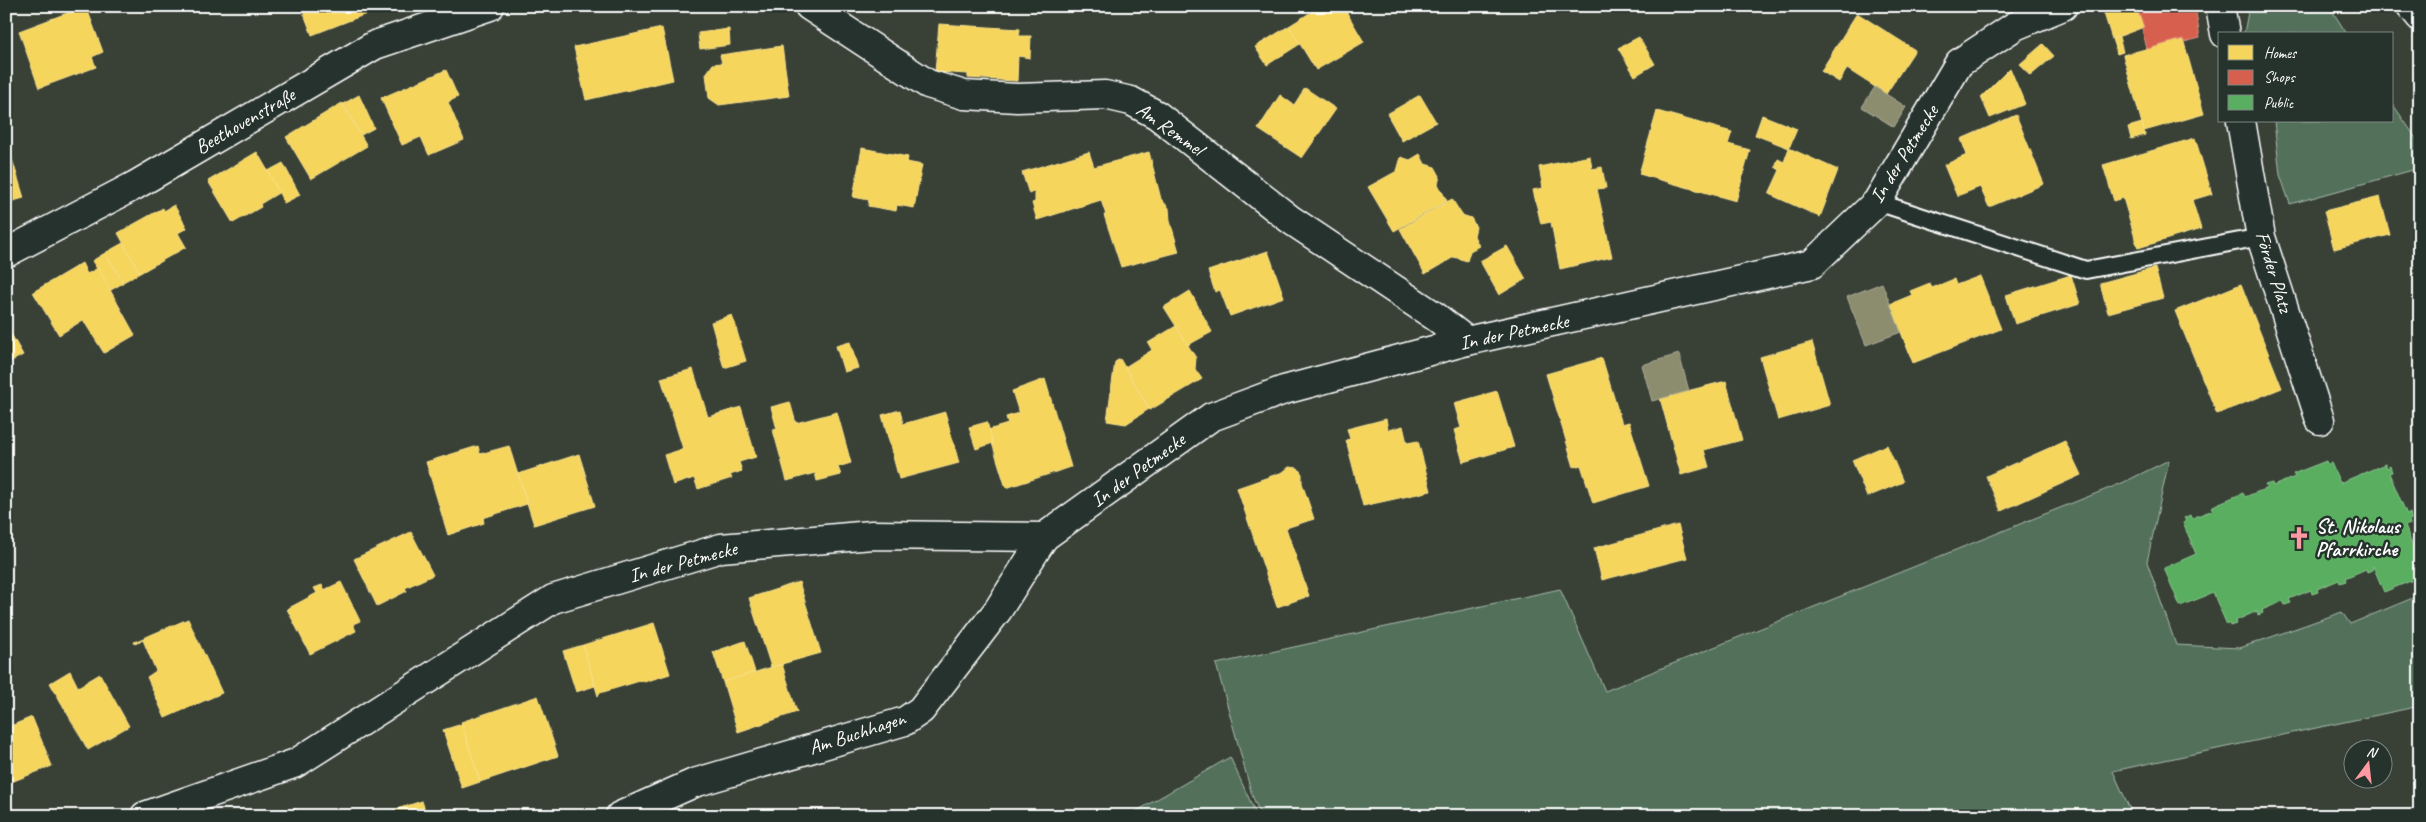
<svg xmlns="http://www.w3.org/2000/svg" width="2426" height="822" font-family="Caveat,sans-serif">
<rect width="100%" height="100%" fill="#394137"/>
<filter id="ink" filterUnits="userSpaceOnUse"><feTurbulence type="fractalNoise" baseFrequency=".02" numOctaves="2"/><feDisplacementMap in="SourceGraphic" scale="10" xChannelSelector="R" yChannelSelector="G"/><feConvolveMatrix kernelMatrix="1 2 1 2 8 2 1 2 1" color-interpolation-filters="sRGB"/></filter>
<g filter="url(#ink)">
<g fill="#52715a" stroke="#a8b8ac">
<path d="M2249 6H2329L2347 34H2244Z"/>
<path d="M2392 103 2420 144V168L2290 204 2280 175 2274 121H2392Z"/>
<path d="M2169 460 2147 562 2176 645 2240 648 2342 612 2350 624 2420 595V706L2113 771 2133 816H1261L1252 795 1216 664 1560 589 1605 691 2122 483Z"/>
<path d="M1230 757 1257 816H1128Z"/>
</g>
<g fill="#f6d55c" stroke="#f9e28d">
<path d="M86 6 103 52 92 57 96 67 39 88 19 31Z"/>
<path d="M301 6H387L312 35Z"/>
<path d="M1321 6H1343L1364 42 1316 70 1289 26Z"/>
<path d="M2115 6H2136L2144 27 2112 39 2103 10Z"/>
<path d="M1857 13 1915 50 1886 94 1847 69 1839 82 1821 71Z"/>
<path d="M939 24 1020 29 1019 36H1031L1030 58 1018 56 1017 81 968 78V74L935 72Z"/>
<path d="M1289 26 1300 44 1267 65 1255 47Z"/>
<path d="M662 28 673 80 586 100 574 47Z"/>
<path d="M729 29 730 45 700 49 698 33Z"/>
<path d="M1639 37 1655 64 1635 76 1618 48Z"/>
<path d="M2119 37 2123 52 2117 54 2112 39Z"/>
<path d="M2183 39 2204 114 2144 131 2123 55Z"/>
<path d="M2043 44 2054 56 2030 76 2020 64Z"/>
<path d="M782 46 789 96 719 105 709 98 706 74 713 64 722 63 720 55Z"/>
<path d="M2010 68 2025 104 1990 118 1981 97Z"/>
<path d="M446 70 458 97 448 102 464 140 429 155 421 137 402 145 381 98Z"/>
<path d="M1305 88 1336 109 1302 158 1258 129 1280 95 1294 105Z"/>
<path d="M359 95 374 128 361 135 343 104Z"/>
<path d="M1420 95 1436 122 1402 141 1387 114Z"/>
<path d="M342 103 367 146 311 179 286 137Z"/>
<path d="M1657 111 1732 132 1728 144 1750 150 1736 201 1639 174Z"/>
<path d="M1762 115 1797 129 1789 148 1755 135Z"/>
<path d="M2016 115 2044 184 1989 207 1980 187 1957 196 1944 165 1967 155 1961 139Z"/>
<path d="M2142 123 2145 135 2131 139 2128 127Z"/>
<path d="M2195 138 2212 194 2192 200 2201 229 2138 248 2123 198 2114 201 2103 165Z"/>
<path d="M862 148 908 157 907 162 922 165 914 208 897 205 896 211 868 206 869 200 853 197Z"/>
<path d="M1789 148 1838 170 1820 217 1769 194 1780 170 1775 167 1778 159 1784 162Z"/>
<path d="M9 149 24 198 6 203V150Z"/>
<path d="M257 152 280 192 260 204 261 207 233 223 208 181Z"/>
<path d="M1089 152 1094 167 1149 152 1161 199 1169 208 1170 221 1179 252 1121 267 1104 215H1106L1101 200 1037 220 1032 203 1035 202V191L1029 194 1022 172Z"/>
<path d="M1420 154 1425 164 1435 167 1440 176 1438 184 1447 201 1394 231 1368 187 1397 171 1401 157 1410 160Z"/>
<path d="M1590 156 1592 169 1602 167 1606 188 1597 189 1612 257 1560 269 1551 222 1541 224 1533 190 1543 188 1539 167Z"/>
<path d="M283 163 300 195 284 203 268 171Z"/>
<path d="M2380 197 2390 235 2334 249 2324 211Z"/>
<path d="M1452 199 1462 215 1471 218 1476 227 1474 236 1479 246 1470 251 1467 261 1454 257 1425 274 1400 229Z"/>
<path d="M174 205 187 228 178 233 186 247 140 273 118 233 163 208 164 211Z"/>
<path d="M123 243 140 273 123 282 105 253Z"/>
<path d="M1507 246 1526 279 1499 295 1480 261Z"/>
<path d="M1268 251 1284 297 1230 316 1220 290 1215 292 1208 271Z"/>
<path d="M105 253 123 283 111 290 92 261Z"/>
<path d="M82 263 87 274 98 268 135 335 104 353 83 320 59 335 33 292Z"/>
<path d="M2155 268 2163 298 2108 313 2100 283Z"/>
<path d="M2071 275 2080 304 2015 324 2006 295Z"/>
<path d="M1980 276 2001 329 1913 363 1890 304 1912 295 1910 291 1930 283 1932 288 1954 279 1956 285Z"/>
<path d="M2241 284 2282 388 2217 414 2175 311Z"/>
<path d="M1190 291 1212 332 1188 345 1164 307Z"/>
<path d="M732 315 746 361 724 368 711 322Z"/>
<path d="M6 325 23 355 6 364Z"/>
<path d="M1176 326 1196 358 1195 369 1202 379 1150 410 1125 367 1152 350 1148 343Z"/>
<path d="M850 342 858 368 844 372 836 346Z"/>
<path d="M1812 342 1830 405 1778 420 1760 357Z"/>
<path d="M1602 358 1622 424 1629 422 1649 486 1593 503 1581 465 1574 467 1546 374Z"/>
<path d="M1120 359 1149 409 1126 424 1107 421 1115 362Z"/>
<path d="M693 369 708 417 741 407 756 457 739 462 742 471 730 475 732 478 698 489 694 478 673 485 664 455 683 449 661 378Z"/>
<path d="M1045 379 1071 467 1006 488 988 430 1008 424 1006 417 1019 413 1012 391Z"/>
<path d="M1726 381 1742 440 1704 450 1709 467 1681 475 1660 398Z"/>
<path d="M1497 391 1514 447 1463 462 1454 430 1461 428 1454 403Z"/>
<path d="M790 402 796 423 837 412 851 463 838 467 841 475 817 481 815 473 787 481 773 430 777 429 771 407Z"/>
<path d="M900 410 903 424 945 412 959 463 899 479 882 415Z"/>
<path d="M1386 419 1388 430 1403 426 1407 443 1418 441 1431 491 1363 506 1346 440 1350 439 1347 429Z"/>
<path d="M987 422 993 443 976 449 969 427Z"/>
<path d="M2065 441 2081 475 2001 511 1986 476Z"/>
<path d="M1887 445 1903 482 1867 497 1852 460Z"/>
<path d="M478 446 480 454 509 446 527 504 483 518 484 523 448 535 426 462Z"/>
<path d="M579 454 595 506 534 525 518 474Z"/>
<path d="M1289 467 1298 468 1302 474V483L1314 519 1286 528 1309 596 1277 607 1237 488 1283 472Z"/>
<path d="M1678 525 1687 558 1602 580 1594 548Z"/>
<path d="M411 532 433 575 405 588 407 591 377 606 354 559Z"/>
<path d="M341 582 360 621 353 624 356 631 310 654 287 609 317 593 314 588 322 585 324 590Z"/>
<path d="M799 582 821 653 771 667 749 598Z"/>
<path d="M188 619 222 693 165 718 147 677 156 671 143 640 135 644 134 642Z"/>
<path d="M654 623 670 674 644 682 643 680 600 693 598 696 583 645Z"/>
<path d="M745 641 755 672 723 682 713 652Z"/>
<path d="M583 645 595 686 576 692 563 651Z"/>
<path d="M782 664 797 712 738 732 723 682Z"/>
<path d="M70 671 78 687 100 674 129 726 88 750 50 683Z"/>
<path d="M538 696 558 756 480 782 461 722Z"/>
<path d="M32 717 52 766 6 784V728Z"/>
<path d="M462 724 480 782 462 788 443 730Z"/>
<path d="M422 801 427 816H375Z"/>
<path d="M296 809 299 816H279Z"/>
</g>
<path fill="#d6604d" stroke="#e29082" d="M2136 6H2195L2200 38 2184 42 2183 39 2147 49 2142 28 2144 27Z"/>
<path fill="#5aae61" stroke="#8cc690" d="M2326 461 2327 464 2331 463 2340 483 2385 464 2387 468 2390 466 2392 472 2389 473 2407 515 2410 513 2412 519 2409 520 2410 524 2405 526 2420 566V577L2384 592 2373 566 2372 570 2367 572 2366 569 2345 578 2346 581 2340 583 2339 580 2317 589 2318 592 2312 594 2311 590 2289 599 2291 603 2285 605 2283 601 2262 610 2263 613 2258 615 2257 611 2235 621 2236 624 2230 626 2229 623 2227 625 2213 593 2180 606 2164 568 2196 554 2183 523 2186 521 2184 518 2190 515 2192 518 2213 510 2211 507 2217 504 2243 493 2245 497 2267 488 2265 485 2272 483 2273 486 2295 477 2293 474Z"/>
<g fill="#8c8c6e" stroke="#aeae9a">
<path d="M1875 87 1906 107 1894 127 1862 107Z"/>
<path d="M1882 283 1901 332 1866 345 1847 297Z"/>
<path d="M1679 354 1689 391 1652 401 1642 365Z"/>
</g>
<g fill="none" stroke-linecap="round" stroke-linejoin="round">
<defs>
<path id="service" d="M1877 202 2086 270 2261 237"/>
<g id="minor">
<path d="M809 6 928 84 964 95 1017 98 1105 95 1131 101 1157 115 1291 220 1436 317 1467 341"/>
<path d="M2220 6 2225 34"/>
<path d="M2411 6 2420 17"/>
<path d="M2241 121 2261 237 2320 420"/>
<path d="M6 253 134 186 375 45 490 6"/>
<path d="M145 816 296 763 553 599 721 548 872 535 1044 537 1211 417 1284 390 1467 341 1812 264 1877 202 1959 63 2015 26 2063 6"/>
<path d="M620 816 694 783 905 721 921 710 998 610 1044 537"/>
</g>
</defs>
<use href="#service" stroke="#fff" stroke-width="20"/>
<use href="#minor" stroke="#fff" stroke-width="31"/>
<use href="#service" stroke="#26332d" stroke-width="16"/>
<use href="#minor" stroke="#26332d" stroke-width="28"/>
</g>
</g>
<defs>
<symbol id="church-bare" viewBox="-9 -9 18 18"><path d="M-1.2-6h2.4v3.5h3.3v2.4h-3.3V6h-2.4V-.1h-3.3v-2.4h3.3Z" fill="#ff9aa2" stroke="#26332d" stroke-width="2.5" paint-order="stroke"/></symbol>
</defs>
<g fill-rule="evenodd">
<use href="#church-bare" x="2283" y="522" width="32" height="32"/>
</g>
<g text-anchor="middle" dominant-baseline="central" stroke-width="5" stroke-linejoin="round" paint-order="stroke">
<g font-size="20" fill="#fff" stroke="#26332d">
<text transform="translate(245 121) rotate(-30)">Beethovenstraße</text>
<text transform="translate(1170 129) rotate(35)">Am Remmel</text>
<text transform="translate(1904 154) rotate(-58)">In der Petmecke</text>
<text transform="translate(2274 272) rotate(73)">Förder Platz</text>
<text transform="translate(1514 332) rotate(-12)">In der Petmecke</text>
<text transform="translate(1138 470) rotate(-36)">In der Petmecke</text>
<text transform="translate(683 562) rotate(-15)">In der Petmecke</text>
<text transform="translate(857 733) rotate(-18)">Am Buchhagen</text>
</g>
<g font-size="20" font-weight="bold" fill="#fff" stroke="#26332d" text-anchor="start">
<text x="2316" y="526">St. Nikolaus<tspan x="2316" dy="23">Pfarrkirche</tspan></text>
</g>
</g>
<rect width="2426" height="822" fill="none" stroke="#26332d" stroke-width="25"/>
<rect x="12" y="12" width="2401" height="797" fill="none" stroke="#fff" stroke-width="2" filter="url(#ink)"/>
<rect x="2218" y="32" width="175" height="90" fill="#26332d" stroke="#7d8581"/>
<rect x="2228" y="45" width="25" height="15" fill="#f6d55c" stroke="#7d8581"/>
<text x="2264" y="58" font-size="15" fill="#ffffff">Homes</text>
<rect x="2228" y="70" width="25" height="15" fill="#d6604d" stroke="#7d8581"/>
<text x="2264" y="82" font-size="15" fill="#ffffff">Shops</text>
<rect x="2228" y="95" width="25" height="15" fill="#5aae61" stroke="#7d8581"/>
<text x="2264" y="108" font-size="15" fill="#ffffff">Public</text>
<g transform="translate(2368 764) rotate(15)"><circle r="24" fill="#26332d" stroke="#7d8581"/>
<path d="M0-4L9 19L0 12L-9 19Z" fill="#ff9aa2"/>
<text y="-8" font-size="14" font-weight="bold" text-anchor="middle" fill="#ffffff">N</text>
</g>
</svg>
